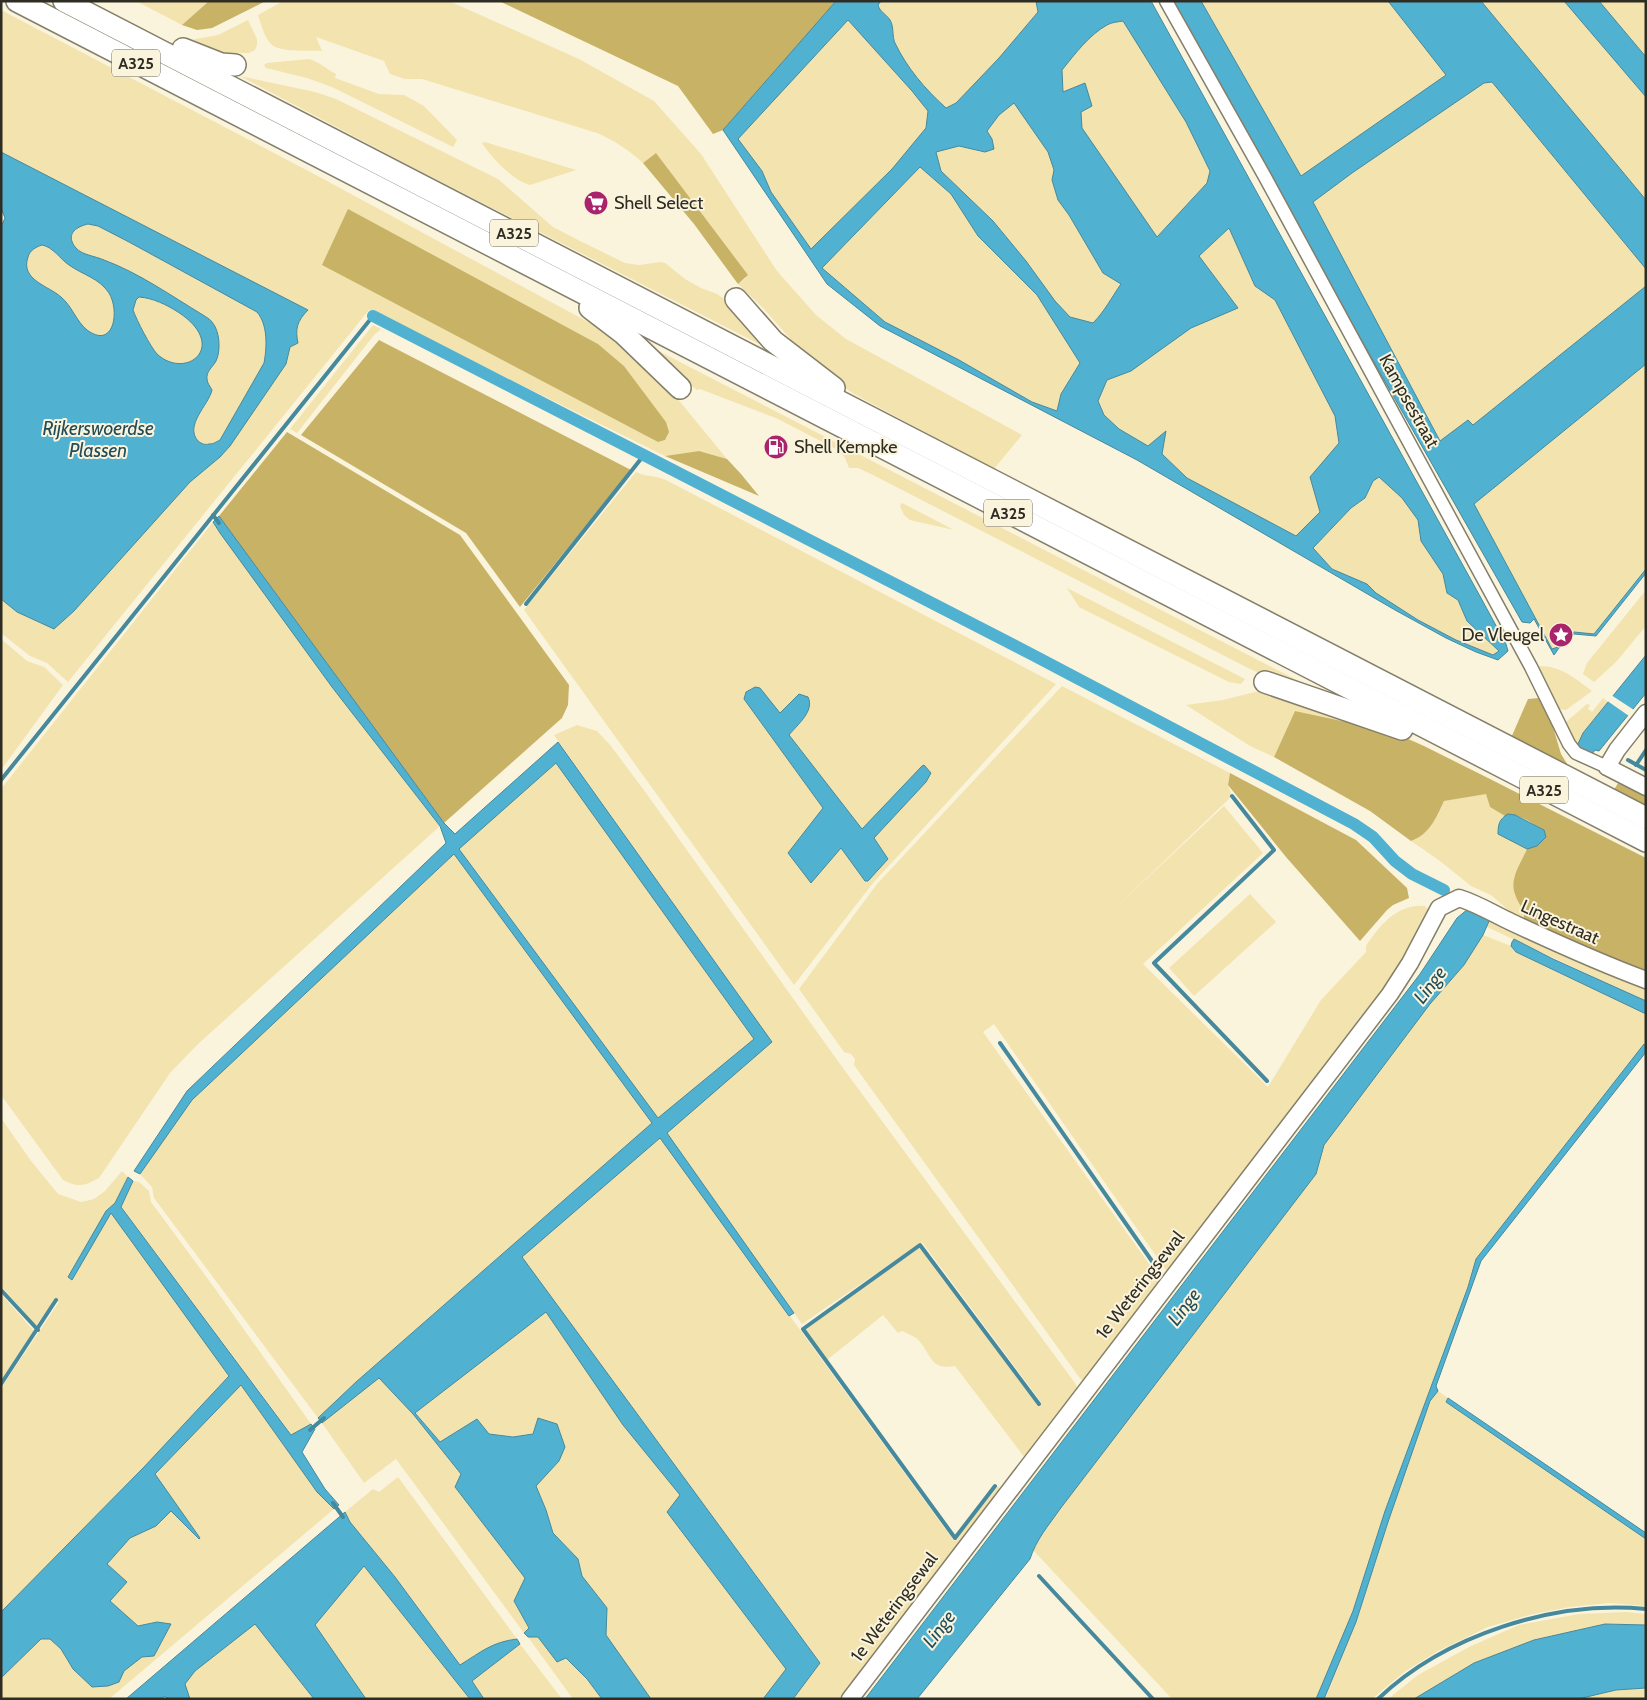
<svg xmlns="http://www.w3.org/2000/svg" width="1647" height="1700" font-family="Cabin,sans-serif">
<rect width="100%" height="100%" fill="#fbf4dd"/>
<g fill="#f2e3af" fill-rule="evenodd">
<path d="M136 1H209L182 25Z"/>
<path d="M283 1H449L579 59 654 101 701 154 777 271 816 315 846 339 1022 435 994 469 854 394 816 368 763 308 738 284 746 278 656 153 643 163C629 150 615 141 597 133L422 79H405L390 74 384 61 316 37 322 51C310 50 280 53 271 44 264 37 261 24 258 15Z"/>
<path d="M881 1H1036L1038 12 999 58 956 103 945 108C927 89 909 71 897 46 893 38 894 26 890 20 886 14 880 12 878 5Z"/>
<path d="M1201 1H1388L1446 75 1301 176Z"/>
<path d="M1481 1H1564L1646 97V200Z"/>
<path d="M1599 1H1646V57Z"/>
<path d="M1 10 314 174 614 336 677 398 727 459 699 451 665 456 369 310 68 682 47 663 30 656 1 633V599L17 612 74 611 190 482 220 457 286 364 290 347 298 343C295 329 297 321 308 310L1 152ZM323 265 560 324 598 344 624 366 666 422 665 440 658 442Z"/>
<path d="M248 20 257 39V45L255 50 249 53H212L191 40 218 35Z"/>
<path d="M848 20 912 91 928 111 926 128 892 169 811 249 771 192 762 171 737 139Z"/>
<path d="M1123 21 1186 122 1210 171 1207 182 1157 237 1082 128 1081 111 1084 83 1063 92 1062 70C1075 54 1089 35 1107 25 1112 22 1118 22 1123 21Z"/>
<path d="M309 59C320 62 326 69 336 74L335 78 379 94 404 95 424 106 457 140 453 147 332 87 307 78 266 68 264 65 267 63Z"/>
<path d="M240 76 315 92 336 99 498 179 553 227 578 240 625 263 639 265 661 262 665 263 685 279 701 288 717 294 733 305 771 350 416 169Z"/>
<path d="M1492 82 1646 269V286L1473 425 1468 420 1440 442 1313 202 1352 173 1484 83Z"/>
<path d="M1014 103 1048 152 1054 170 1052 180 1058 200 1069 215 1103 273 1121 284 1112 296 1104 311 1093 323 1070 317 1055 301 1026 261 993 221 941 171 936 152 959 146 985 152 992 139 987 131 999 115Z"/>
<path d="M485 142 576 170 530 185C514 182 491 157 482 143Z"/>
<path d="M920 167 951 194 978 236 1037 295 1080 364 1061 394 1058 411 1032 402 959 360 885 322 822 268Z"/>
<path d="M88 224 98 226 129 242 257 312C268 325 267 347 264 363L220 440C210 446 194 446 194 430 195 414 209 405 211 394 212 389 209 386 207 383 204 375 211 367 216 361L213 323 203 315C170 295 139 273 104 260 95 256 82 255 76 248 65 235 75 227 88 224Z"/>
<path d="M1229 228 1255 286 1275 300 1335 416 1339 443 1310 477 1320 512 1296 536 1187 478 1162 454 1166 432 1148 446 1119 429 1104 415 1098 401 1107 380 1131 371 1191 328 1238 308 1199 256Z"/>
<path d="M42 245C51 247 55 255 63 260 78 272 98 277 109 293 120 311 114 350 87 330 76 321 72 306 61 297 49 286 20 280 28 257 30 250 35 247 42 245Z"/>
<path d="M139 297C153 299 167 305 178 312 230 346 186 381 157 354 149 346 137 321 133 310L136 300Z"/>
<path d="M373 325 381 329 374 335 297 433 290 429Z"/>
<path d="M645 344 1324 694 1285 684 1250 669 873 475 858 468H849L845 458 838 450 776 418 700 389 697 390 681 378Z"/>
<path d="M1646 364V569L1594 634 1574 632 1562 640 1558 647 1552 649 1474 504Z"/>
<path d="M636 472C646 477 654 475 666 480L1056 684 873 883 794 985 524 610ZM751 688H759L780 713 801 720 789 735 862 830 922 766 926 782 874 838 865 881 841 848 811 882 788 853 823 808 744 699 746 692Z"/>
<path d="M1379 477 1402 498 1418 520 1421 541 1443 574 1447 593 1458 600 1467 621 1499 651 1493 655 1456 640 1418 620 1376 593 1367 584 1332 569 1313 548 1351 508 1365 499 1373 481Z"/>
<path d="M902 503 908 506 954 530 910 520 904 515 900 506Z"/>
<path d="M213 522 332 687 440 826 198 1044 170 1073 99 1178C84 1186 79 1188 63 1180L1 1095V789Z"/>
<path d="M1067 588 1245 679 1241 684 1229 682 1079 607Z"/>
<path d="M1646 590V626L1616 662 1594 682 1583 674 1587 663Z"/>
<path d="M1 639 27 661 44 667 63 685 1 770Z"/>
<path d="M1540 666C1561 666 1576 679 1592 691L1566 710 1557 709 1537 667Z"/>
<path d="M1062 686 1230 773 1228 785 1232 796 1112 911 1224 806 1263 853 1143 964 1268 1087 1321 1000 1366 952V946C1380 925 1397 904 1425 906L1429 910 1403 966 1168 1273 994 1024 983 1032 1162 1282 1087 1380 1083 1381 1079 1377 854 1065 855 1059 851 1054 844 1052 799 989 877 884Z"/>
<path d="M1255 692H1267L1379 723 1424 746 1389 731 1295 711 1274 757 1250 746 1186 705 1223 700Z"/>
<path d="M1603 698 1608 702 1583 733 1577 746 1565 724 1566 722 1587 704 1590 705 1588 709 1592 712Z"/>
<path d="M577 725 597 731 611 746 646 793 840 1064 1075 1383 1078 1390 1025 1458 955 1366C928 1371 932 1352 916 1338 912 1335 906 1333 902 1331L898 1333 883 1315 827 1360 805 1329 920 1247 1038 1406H1040L1041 1402 922 1242 802 1324 666 1133 772 1042 554 735Z"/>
<path d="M556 763 754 1039 658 1119 459 848Z"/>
<path d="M1486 793 1490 807 1505 816 1501 818 1498 834 1527 849 1514 878 1515 895 1524 909V924L1491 895 1471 886 1440 861 1411 841C1429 834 1437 817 1444 801Z"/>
<path d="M454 854 652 1123 356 1382 318 1418 154 1198 152 1187 140 1174 192 1100Z"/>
<path d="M1250 894 1276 922 1194 996 1169 968Z"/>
<path d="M1490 919 1646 986V1001L1487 927Z"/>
<path d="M1483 935 1511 946 1516 952 1646 1014V1041L1476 1259 1468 1287 1385 1511 1353 1611 1316 1699H1172L1033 1550 1060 1509 1316 1174 1324 1145 1430 1004 1464 965Z"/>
<path d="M1 1118 31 1161 58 1194 81 1202 94 1199 105 1191 122 1171 128 1177 115 1203 106 1211 72 1280 111 1212 229 1376 144 1467 1 1612V1388L59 1302 54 1300 36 1326 1 1286Z"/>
<path d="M660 1138 954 1541 998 1486 1000 1491 843 1699H793L820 1662 522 1257Z"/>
<path d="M133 1181 139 1182 149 1191 151 1202 216 1290 311 1424 292 1435 121 1206Z"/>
<path d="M1 1294 34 1331 1 1381Z"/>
<path d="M546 1312 623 1425 681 1495 667 1512 786 1669 763 1699H651L605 1635 607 1608 582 1576 578 1559 553 1533 546 1510 536 1486 559 1461 533 1434 513 1437 489 1434 477 1419 440 1442 415 1413Z"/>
<path d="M379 1378 413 1414 461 1475 455 1487 525 1578 514 1601 529 1629 524 1633 396 1459 364 1483 322 1423Z"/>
<path d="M241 1385 317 1492 334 1509 109 1699H1V1678L41 1639H50L61 1649 73 1669 124 1671 142 1657 154 1656 171 1624 157 1622 138 1626 109 1600 127 1582 106 1564 130 1538 156 1526 171 1511 198 1539 200 1538 155 1474Z"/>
<path d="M1438 1391 1448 1398 1446 1402 1646 1539V1606L1609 1603 1570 1607 1533 1614 1488 1627 1438 1651 1404 1672 1372 1699H1325L1356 1622 1388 1522 1430 1401Z"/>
<path d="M398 1477 517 1639C493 1642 480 1652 461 1665L395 1577 350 1522 345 1512 373 1489 379 1492Z"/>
<path d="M364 1565 470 1699H366L315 1625Z"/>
<path d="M1627 1612 1646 1614V1625L1605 1624 1474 1663 1414 1699H1388L1418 1675 1469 1647 1519 1625 1579 1614Z"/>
<path d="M255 1623 314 1699H190L185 1684 195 1671Z"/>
<path d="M528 1637H538L557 1662 566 1658 587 1680 602 1699H573Z"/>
<path d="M520 1644 562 1699H484L472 1681Z"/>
<path d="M1646 1688V1699H1578L1616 1690Z"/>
</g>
<g fill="#c8b265">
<path d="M209 1H266L212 28 197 30 182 25Z"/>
<path d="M499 1H836L723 130 713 134 678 86Z"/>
<path d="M656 153 748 275 738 284 694 224 643 163Z"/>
<path d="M348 209 598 344 624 366 666 422 669 432 665 440 658 442 322 265Z"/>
<path d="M379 340 631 470 520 607 466 533 301 435Z"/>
<path d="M287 432 460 535 569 685 568 705 562 718 444 823 219 516Z"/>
<path d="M699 451 727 459 741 474 759 496 665 456Z"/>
<path d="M1539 698 1548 710 1561 754 1569 767 1511 738 1528 699Z"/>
<path d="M1295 711 1389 731 1424 746 1492 780 1646 858V975L1524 924C1525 905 1520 909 1515 894 1509 879 1521 863 1527 849L1537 846 1544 830C1533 825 1517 811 1505 816L1490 807 1486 794 1444 801C1436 818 1430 834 1411 841L1370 811 1274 757Z"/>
<path d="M1230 773 1356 840 1407 888 1409 898 1393 905 1387 910 1360 941 1286 857 1228 785Z"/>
<path d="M1618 783 1646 797V807L1614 790Z"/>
</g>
<g fill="#51b1d0" stroke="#46899c" fill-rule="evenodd">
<path d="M836 1H881L878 5C880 12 886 14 890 20 894 26 892 36 895 43 907 68 925 89 946 108L956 103 999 58 1038 12 1036 1H1151L1481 598 1506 644 1508 651 1498 660 1476 652 1446 638 1395 610 1137 460 880 326 827 284 723 130ZM848 20 912 91 928 111 926 128 892 169 811 249 771 192 762 171 738 139ZM1123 21 1186 122 1210 171 1207 183 1157 237 1082 128 1081 112 1092 106 1085 83 1063 92 1062 70C1075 54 1089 35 1107 25 1112 22 1118 22 1123 21ZM1014 103 1048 152 1054 170 1052 180 1058 200 1069 215 1103 273 1121 284C1111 298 1105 311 1093 323L1070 317 1055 301 1026 261 993 221 941 171 936 152 959 146 985 152 994 149 992 139 987 131 999 115ZM920 167 951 194 978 236 1037 295 1080 363 1061 394 1057 411 1032 402 959 360 885 322 822 268ZM1229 228 1255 286 1275 300 1335 416 1339 443 1310 477 1320 512 1296 536 1187 478 1162 454 1166 431 1148 446 1119 429 1104 415 1098 401 1107 380 1131 371 1191 328 1238 308 1199 256ZM1379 477 1402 498 1418 520 1421 541 1443 574 1447 593 1458 600 1467 621 1499 651 1493 655 1456 640 1418 620 1376 593 1367 584 1332 569 1313 548 1351 508 1365 498 1373 481Z"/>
<path d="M1172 1H1201L1301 176 1446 75 1388 1H1481L1646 200V269L1492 82 1484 83 1352 173 1313 202 1440 441 1468 420 1473 425 1646 286V364L1474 504 1552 649 1558 647 1562 640 1574 632 1594 634 1646 569V573L1596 636 1574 634 1559 648 1554 655 1534 619 1530 623 1522 622 1313 255Z"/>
<path d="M1564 1H1599L1646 57V97Z"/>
<path d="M1 152 308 310C297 321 295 329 298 343L290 347 286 364 230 446 220 457 190 482 74 611 54 629 17 612 1 599V227L5 218 1 208ZM88 224 98 226 129 242 257 312C268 325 267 347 264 363L220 440C216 442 214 444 209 444 205 445 202 444 198 441 184 425 209 405 212 390 210 386 207 383 207 379 206 371 213 367 216 361 221 351 220 331 212 322 210 319 206 317 203 315 170 295 139 273 104 260 95 256 82 255 76 248 65 235 75 227 88 224ZM42 245C53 247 60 259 69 265 83 275 99 278 109 293 120 311 114 350 87 330 76 321 72 306 61 297 49 286 20 280 28 257 30 250 36 247 42 245ZM139 297C153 298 167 305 178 312 230 346 186 381 157 354 150 346 137 321 133 310L136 300Z"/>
<path d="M219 516 444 823 455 834 558 742 772 1042 667 1133 794 1313 789 1316 660 1138 522 1257 820 1663 793 1699H763L786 1669 667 1512 680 1495 623 1425 546 1312 415 1413 440 1442 477 1419 489 1434 513 1437 533 1434 538 1418 557 1424 565 1447 559 1461 536 1486 546 1510 553 1533 578 1559 582 1576 607 1608 606 1635 651 1699H602L587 1679 566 1658 557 1662 538 1637H528L524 1633 529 1628 514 1601 525 1578 455 1487 461 1474 413 1414 379 1378 322 1423 318 1418 356 1382 652 1123 454 854 192 1100 140 1174 134 1171 187 1091 446 843 440 826 332 687 220 533 213 522ZM556 763 754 1039 658 1118 459 849Z"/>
<path d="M1646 655V693L1599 751 1595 750 1592 754 1577 746 1583 733Z"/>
<path d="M755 687 760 688 780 713 799 694 808 697C815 711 797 725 789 735L862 829 922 766 924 765 931 773 926 782 874 838 888 859 868 881H865L841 848 811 883 788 853 823 808 744 699 746 692Z"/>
<path d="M1508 814 1515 815 1544 830 1546 837 1537 846 1527 849 1498 834C1498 825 1499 819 1508 814Z"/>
<path d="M1468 909 1490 919 1483 935 1464 965 1430 1004 1324 1145 1316 1174 1060 1509C1049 1525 1036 1540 1030 1559L917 1699H865L1420 974 1457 918Z"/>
<path d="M1514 939 1553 959 1646 1001V1014L1516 952 1511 946 1512 942Z"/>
<path d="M1644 1044 1646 1045V1052L1481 1261 1436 1386 1438 1391 1430 1401 1388 1522 1356 1622 1324 1699H1316L1353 1611 1385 1511 1468 1287 1476 1259Z"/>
<path d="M128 1177 133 1181 121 1207 291 1435 311 1424 315 1429 302 1452 325 1489 339 1505 334 1509 317 1492 241 1385 155 1474 200 1538 199 1539 171 1511 156 1526 130 1538 107 1564 127 1582 110 1601 138 1626 157 1622 171 1624 154 1656 142 1657 124 1671 119 1682 108 1686 92 1687 73 1669 61 1649 50 1639H41L1 1678V1612L144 1467 229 1376 111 1213 72 1280 68 1277 106 1211 115 1203Z"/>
<path d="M1448 1398 1646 1533V1539L1446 1402Z"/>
<path d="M345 1512 350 1522 395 1577 460 1665C481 1652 492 1642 517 1639L520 1644 472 1681 484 1699H470L364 1566 315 1625 366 1699H314L255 1624 195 1671 185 1684 190 1699H169L164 1696 162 1699H126Z"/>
<path d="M1605 1624 1646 1625V1688L1616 1690 1578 1699H1414L1474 1663 1534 1640Z"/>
</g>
<path fill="#fbf4dd" d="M1611 695 1634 710 1629 716 1606 700Z"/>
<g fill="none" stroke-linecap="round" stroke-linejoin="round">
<g stroke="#46899c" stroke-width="4">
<path d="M213 515 219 523"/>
<path d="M526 604 644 455"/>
<path d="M1628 760 1646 770"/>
<path d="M1636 765 1646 750"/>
<path d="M1 780 373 316"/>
<path d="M1232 796 1274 850 1154 963 1267 1081"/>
<path d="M1000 1043 1154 1264"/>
<path d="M1 1290 38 1330"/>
<path d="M1 1384 56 1300"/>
<path d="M310 1430 324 1418"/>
<path d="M995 1486 955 1538 803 1329 920 1245 1039 1404"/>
<path d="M333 1503 343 1517"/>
<path d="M1039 1576 1153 1699"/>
<path d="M1378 1699C1445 1635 1554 1600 1646 1609"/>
</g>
<path stroke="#51b1d0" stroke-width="12" d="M373 316 1031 654 1354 824 1373 837 1395 861 1412 874 1444 890"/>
<defs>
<path id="street" d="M1166 1 1265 177 1531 667 1569 744 1576 753 1607 767"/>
<g id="secondary">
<path d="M1646 713 1617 750 1607 767 1646 787"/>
<path d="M850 1699 1390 994 1410 963 1439 908 1459 898C1478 904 1494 914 1511 922 1556 943 1600 963 1646 980"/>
</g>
<g id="highway">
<path d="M17 1 1646 841"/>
<path d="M64 1 1646 818"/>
<path d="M183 49 221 64 235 65"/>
<path d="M736 299 773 341 834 388"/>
<path d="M590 308 624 334 680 388"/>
<path d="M1265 682 1402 729"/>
</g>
</defs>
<use href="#street" stroke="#847f6a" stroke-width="15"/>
<use href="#secondary" stroke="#847f6a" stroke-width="19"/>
<use href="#highway" stroke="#847f6a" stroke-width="24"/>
<use href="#street" stroke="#fff" stroke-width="12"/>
<use href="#secondary" stroke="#fff" stroke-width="16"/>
<use href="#highway" stroke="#fff" stroke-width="21"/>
</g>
<defs>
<symbol id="supermarket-disc" viewBox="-11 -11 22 22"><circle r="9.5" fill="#aa246c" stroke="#fbf4dd"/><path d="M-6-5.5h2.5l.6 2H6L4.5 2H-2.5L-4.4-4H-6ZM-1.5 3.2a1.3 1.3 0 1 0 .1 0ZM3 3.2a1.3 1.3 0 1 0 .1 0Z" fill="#fff"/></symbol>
<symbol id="fuel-disc" viewBox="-11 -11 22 22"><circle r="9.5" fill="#aa246c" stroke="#fbf4dd"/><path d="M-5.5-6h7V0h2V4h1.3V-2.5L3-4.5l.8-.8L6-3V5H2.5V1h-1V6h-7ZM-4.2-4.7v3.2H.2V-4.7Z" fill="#fff"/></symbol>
<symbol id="sight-disc" viewBox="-11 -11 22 22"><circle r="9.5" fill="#aa246c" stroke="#fbf4dd"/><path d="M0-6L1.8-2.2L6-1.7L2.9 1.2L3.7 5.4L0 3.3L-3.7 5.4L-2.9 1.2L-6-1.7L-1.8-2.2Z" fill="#fff"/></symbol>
</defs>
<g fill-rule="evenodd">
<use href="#supermarket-disc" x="582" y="189" width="28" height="28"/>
<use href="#fuel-disc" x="762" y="433" width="28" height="28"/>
<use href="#sight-disc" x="1547" y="621" width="28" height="28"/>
</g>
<g text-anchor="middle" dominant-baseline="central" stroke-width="4" stroke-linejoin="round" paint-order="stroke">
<g fill="#fbf4dd" stroke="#6c685b" stroke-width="1">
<rect x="112" y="49.5" width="48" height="27" rx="4"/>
<rect x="490" y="219.5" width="48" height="27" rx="4"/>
<rect x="984" y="499.5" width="48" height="27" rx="4"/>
<rect x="1520" y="776.5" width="48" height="27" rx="4"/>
</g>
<g font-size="16" font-weight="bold" fill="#2e2c23">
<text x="136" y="63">A325</text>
<text x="514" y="233">A325</text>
<text x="1008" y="513">A325</text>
<text x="1544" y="790">A325</text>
</g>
<g font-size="18" fill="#2e2c23" stroke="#fbf4dd" text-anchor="start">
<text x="614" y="203">Shell Select</text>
<text x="794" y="447">Shell Kempke</text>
<text x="1544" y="635" text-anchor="end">De Vleugel</text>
</g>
<g font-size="18" fill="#2e2c23" stroke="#fbf4dd">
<text transform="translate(1409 401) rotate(61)">Kampsestraat</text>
<text transform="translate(1560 922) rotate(24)">Lingestraat</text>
<text transform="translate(1140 1285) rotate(-52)">1e Weteringsewal</text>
<text transform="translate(894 1607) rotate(-53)">1e Weteringsewal</text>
</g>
<g font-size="19" font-style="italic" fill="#224c5a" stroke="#fbf4dd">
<text x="98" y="428">Rijkerswoerdse<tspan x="98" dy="22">Plassen</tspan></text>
<text transform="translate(1430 985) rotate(-53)">Linge</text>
<text transform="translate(1184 1307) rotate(-53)">Linge</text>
<text transform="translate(939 1629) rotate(-53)">Linge</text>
</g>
</g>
<rect width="1647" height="1700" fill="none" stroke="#2e2c23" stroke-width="5"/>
</svg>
